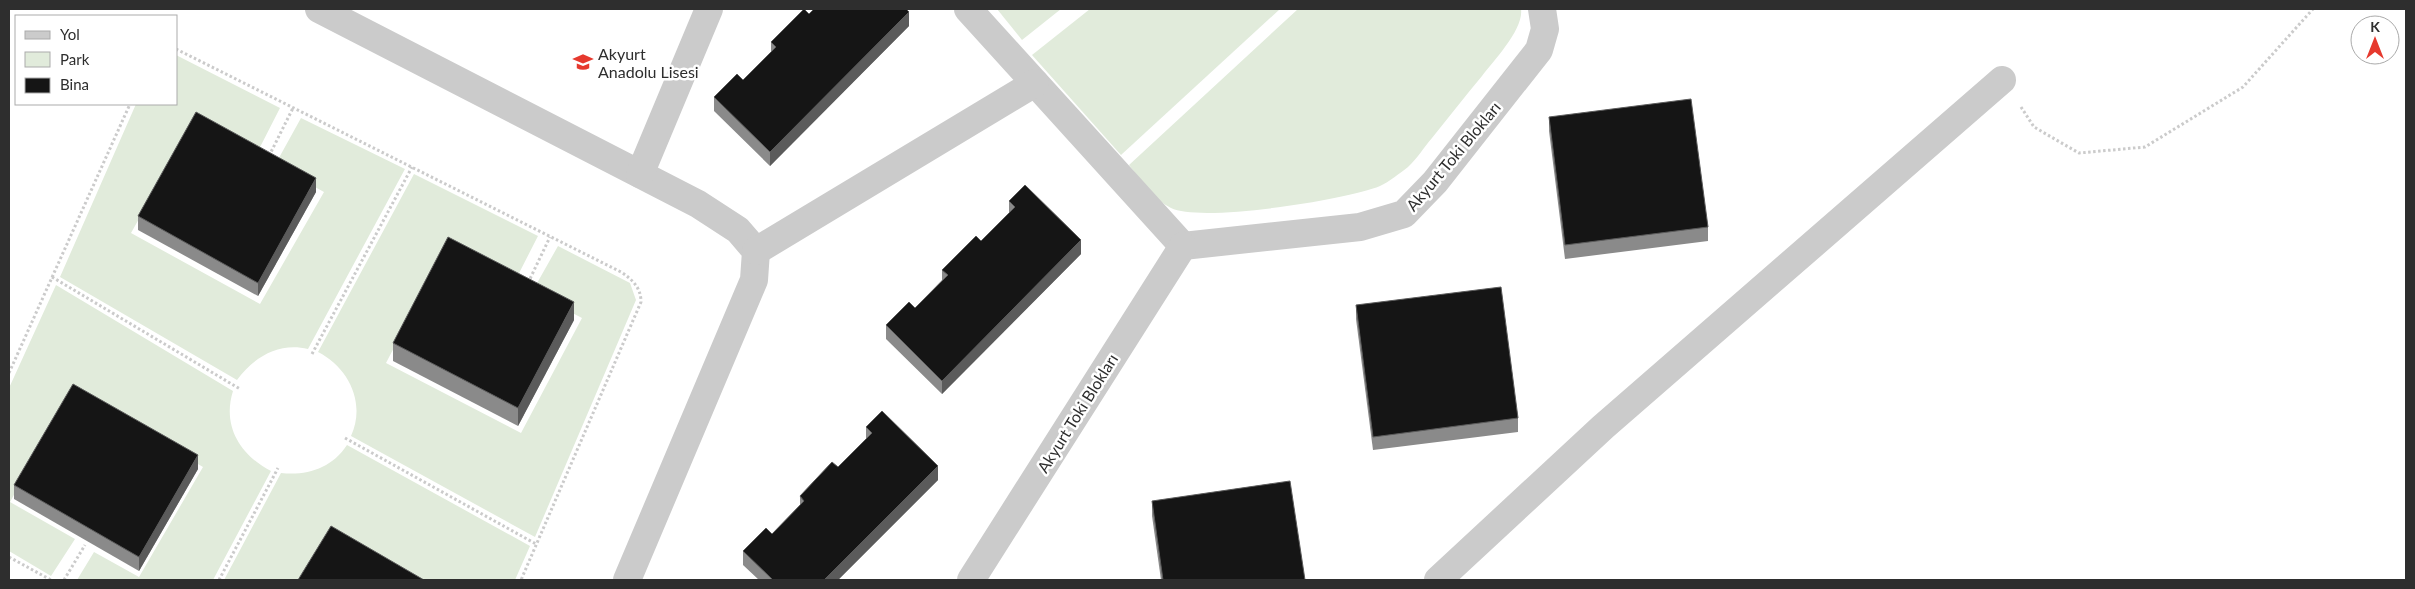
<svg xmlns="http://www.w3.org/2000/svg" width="2415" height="589" font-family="Lato,sans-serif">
<rect width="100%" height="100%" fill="#fff"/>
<g fill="#e1ebdb">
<path d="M997 9H1061L1022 40Z"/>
<path d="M1090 9H1280L1121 155 1032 55Z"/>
<path d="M1298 9H1521C1524 29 1494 60 1482 76 1465 96 1449 117 1432 138 1424 147 1417 159 1408 167 1400 173 1389 182 1380 186 1346 200 1201 223 1171 208 1153 199 1141 180 1129 165Z"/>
<path d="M176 55 280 108 257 153 195 119 131 233 260 304 324 192 275 165 301 118 405 169 308 349C279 342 254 357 237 380L60 277 136 104H176Z"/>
<path d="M414 174 538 236 514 283 446 248 386 363 521 433 582 318 532 292 558 246 630 283 636 300 535 537 351 436C366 403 349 368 318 352Z"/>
<path d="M56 285 233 391C222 426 240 455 271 471L213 580H77L94 552 139 577 203 467 72 390 10 502 75 539 51 576 9 551V388Z"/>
<path d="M347 445 530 546 515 580H224L281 473C307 476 332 468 347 445Z"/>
</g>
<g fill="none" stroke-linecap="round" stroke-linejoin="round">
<g stroke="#cbcbcb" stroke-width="3" stroke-dasharray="2.5 2.5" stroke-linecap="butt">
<path d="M176 49 621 272C633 280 641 288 641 302L521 580"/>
<path d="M2021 107 2034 127 2079 153 2145 147 2243 87 2313 9"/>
<path d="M269 156 293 108"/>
<path d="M52 277 240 389"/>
<path d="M528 283 550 237"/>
<path d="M312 354 412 167"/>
<path d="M9 373 130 104"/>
<path d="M345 438 536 544"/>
<path d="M9 557 51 580"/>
<path d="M64 580 85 545"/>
<path d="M219 580 278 468"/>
</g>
<g stroke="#cbcbcb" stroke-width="28">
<path d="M319 9 698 204 738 230 756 251 754 280 627 580"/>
<path d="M968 9 1183 246"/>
<path d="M640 174 709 9"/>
<path d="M1183 246 1360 227 1404 214 1435 182 1539 50 1545 29 1542 9"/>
<path d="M756 251 1035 83"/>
<path d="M971 580 1183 246"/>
<path d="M1438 580 1603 427 2002 80"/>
</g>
</g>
<g fill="#8a8a8a">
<path d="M809 14 909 26 770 166 714 111V97L743 80 771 52V42Z"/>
<path d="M1549 117 1708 227V241L1565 259 1549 131Z"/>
<path d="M316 192 258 296 138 230V216Z"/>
<path d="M1009 201 1081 254 942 394 886 339V325L915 308 942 280V270L981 241 1009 213Z"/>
<path d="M1356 305 1518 418V432L1373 450 1356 319Z"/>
<path d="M574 320 518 426 393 361V343Z"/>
<path d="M866 427 938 480 838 580H759L743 565V551L772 534 800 506V496L838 467 866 439Z"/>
<path d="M198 469 139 571 14 499V485Z"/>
<path d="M1152 501 1305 580H1161L1152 516Z"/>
</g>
<g fill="#5b5b5b">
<path d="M909 12V26L770 166V152Z"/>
<path d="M316 178V192L258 296V283Z"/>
<path d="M1081 240V254L942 394V381Z"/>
<path d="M574 302V320L518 426V408Z"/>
<path d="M198 455V469L139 571V557Z"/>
<path d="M938 466V480L838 580H824Z"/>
</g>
<g fill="#151515" stroke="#5b5b5b">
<path d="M804 9 809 14 814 9H906L909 12 770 152 714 97 737 74 743 80 776 47 771 42Z"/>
<path d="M1691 99 1708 227 1565 245 1549 117Z"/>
<path d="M196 112 316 178 258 283 138 216Z"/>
<path d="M1025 185 1081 240 942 381 886 325 909 302 915 308 948 275 942 270 976 236 981 241 1015 207 1009 201Z"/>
<path d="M448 237 574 302 518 408 393 343Z"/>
<path d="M1501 287 1518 418 1373 437 1356 305Z"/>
<path d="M73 384 198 455 139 557 14 485Z"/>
<path d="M882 411 938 466 824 580H773L743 551 766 528 772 534 804 501 800 496 832 462 838 467 872 433 866 427Z"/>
<path d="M1290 481 1305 580H1163L1152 501Z"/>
<path d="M331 526 424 580H298Z"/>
</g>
<defs>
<symbol id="school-bare" viewBox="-9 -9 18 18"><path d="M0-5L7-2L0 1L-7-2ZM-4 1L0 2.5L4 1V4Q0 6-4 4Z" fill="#e6392e" stroke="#fff" stroke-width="2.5" paint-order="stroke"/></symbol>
</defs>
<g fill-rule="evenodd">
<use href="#school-bare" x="569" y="48" width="28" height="28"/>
</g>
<g text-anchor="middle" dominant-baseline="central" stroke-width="5" stroke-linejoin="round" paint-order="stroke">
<g font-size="16" fill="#2e2e2e" stroke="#fff" text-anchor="start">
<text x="598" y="53">Akyurt<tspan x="598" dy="18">Anadolu Lisesi</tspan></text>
</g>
<g font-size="16" fill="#2e2e2e" stroke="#fff">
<text transform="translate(1453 156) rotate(-50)">Akyurt Toki Blokları</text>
<text transform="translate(1077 413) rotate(-58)">Akyurt Toki Blokları</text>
</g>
</g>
<rect width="2415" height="589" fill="none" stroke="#2e2e2e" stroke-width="20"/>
<rect x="15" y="15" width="162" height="90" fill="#ffffff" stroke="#ababab"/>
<rect x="25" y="31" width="25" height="8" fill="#cbcbcb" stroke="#ababab"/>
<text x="60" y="40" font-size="15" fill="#2e2e2e">Yol</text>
<rect x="25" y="52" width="25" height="15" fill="#e1ebdb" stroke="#ababab"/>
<text x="60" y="65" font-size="15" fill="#2e2e2e">Park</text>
<rect x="25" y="78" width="25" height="15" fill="#151515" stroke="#ababab"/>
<text x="60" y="90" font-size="15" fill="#2e2e2e">Bina</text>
<g transform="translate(2375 40)"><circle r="24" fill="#ffffff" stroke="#ababab"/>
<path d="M0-4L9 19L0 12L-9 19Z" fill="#e6392e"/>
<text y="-8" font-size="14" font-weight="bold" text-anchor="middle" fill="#2e2e2e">K</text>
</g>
</svg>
